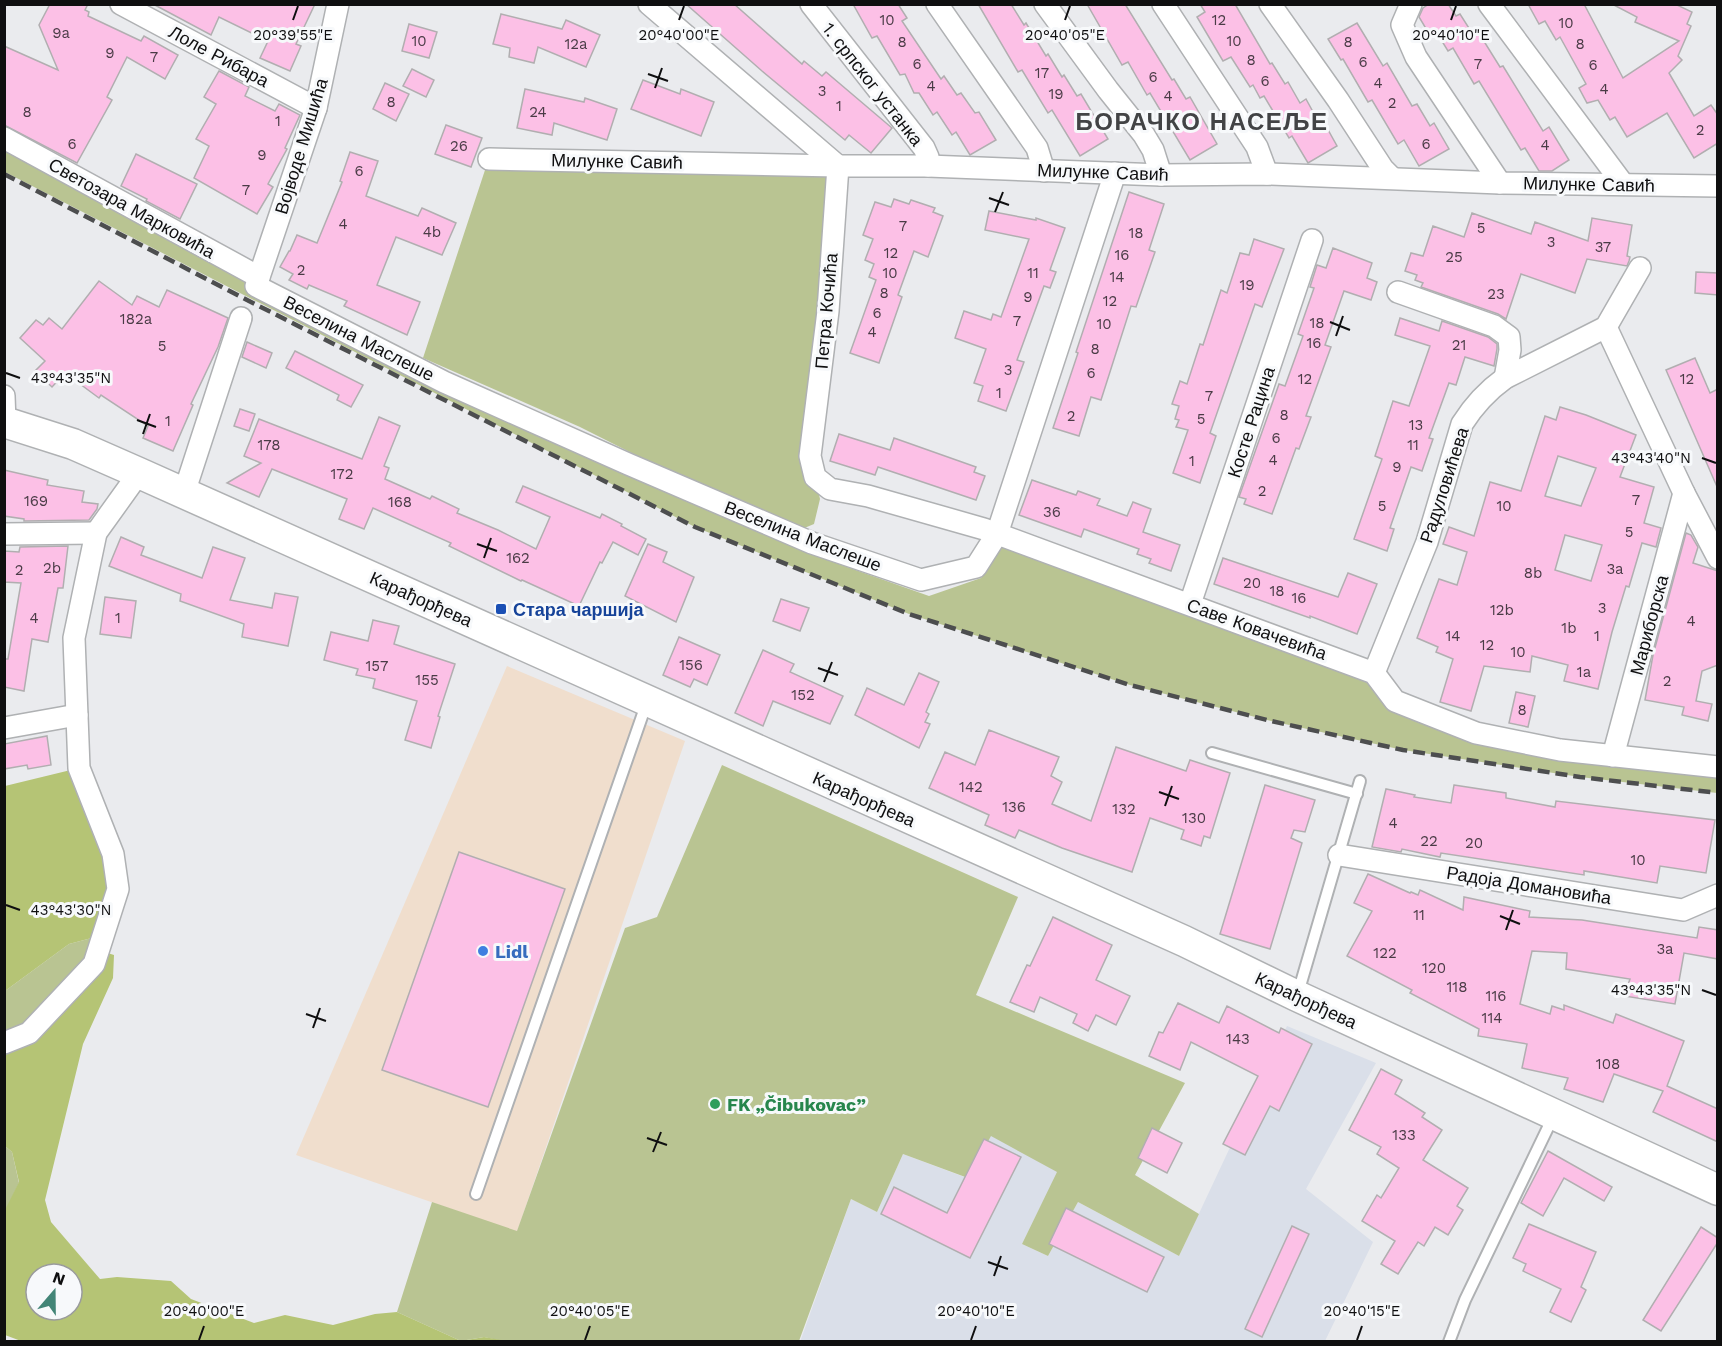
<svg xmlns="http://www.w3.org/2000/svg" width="1722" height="1346" font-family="'Work Sans',sans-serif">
<rect width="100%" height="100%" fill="#eaebee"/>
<path fill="#f0decd" d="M507 666 685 741 517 1232 296 1155Z"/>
<path fill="#dadfe9" d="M1287 1026 1376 1063 1306 1189 1373 1242 1325 1341 800 1342 851 1199 877 1212 903 1154 967 1178 991 1135 1058 1172 1022 1244 1048 1256 1078 1202 1179 1256Z"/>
<g fill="#b9c492">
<path d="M4 138 256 286 819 557 929 596 981 578 992 562 997 534 1374 673 1395 701 1476 733 1717 767V793L1580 777 1403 750 1271 721 1130 685 909 614 695 527 5 172Z"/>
<path d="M838 166 810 456 820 499 814 524 802 529 713 494 580 427 423 358 486 167Z"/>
<path d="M722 765 1018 897 976 995 1185 1083 1135 1175 1199 1214 1179 1256 1078 1202 1048 1256 1022 1244 1057 1172 991 1136 968 1178 903 1154 877 1212 851 1199 799 1341 507 1342 484 1337 461 1341 397 1312 432 1202 517 1231 625 928 657 917Z"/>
<path d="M103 935 94 964 5 1043V991L69 944Z"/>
<path d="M5 1146 12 1152 19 1183 5 1212Z"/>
</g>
<g fill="#b5c475" fill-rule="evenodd">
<path d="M79 768 113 854 103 935 69 944 5 991V786Z"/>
<path d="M98 950 114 955 113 978 83 1044 45 1200 51 1222 100 1279 117 1277 171 1281 191 1299 254 1323 285 1315 333 1325 375 1314 397 1312 461 1341 484 1337 507 1341H21L5 1335 4 1212 19 1182 12 1152 5 1146V1043ZM36 1274H72V1310H36Z"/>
</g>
<g fill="#fcc0e6" stroke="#b1aeb0" stroke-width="1.5" fill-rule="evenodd">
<path d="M50 4H88L85 10 89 12 88 16 141 41 144 36 178 55 165 79 127 57 107 97 112 100 77 163 4 125V46L58 70 39 25Z"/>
<path d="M153 4H315L296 44 301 46 290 71 260 58 268 41 219 17 211 35Z"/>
<path d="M686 4H734L802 64 804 61 822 76 826 72 892 128 871 153 849 135 845 140 762 71Z"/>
<path d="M853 4H898L907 18 902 21 941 79 944 76 957 95 961 93 975 113 979 112 996 140 970 155 956 132 952 135 937 112 933 115 919 93H914L905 74 900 75 877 36 872 38Z"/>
<path d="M978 4H1011L1024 25 1026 23 1046 56 1048 54 1062 77 1064 75 1077 96 1081 94 1108 139 1080 156 1052 110 1048 113 1022 70 1018 72Z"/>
<path d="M1087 4H1125L1172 80 1174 79 1186 99 1190 97 1217 144 1190 160 1150 93 1147 95 1128 62 1122 65Z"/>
<path d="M1200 4H1235L1270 64 1272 63 1285 84 1288 82 1300 103 1306 99 1318 121 1322 119 1337 146 1308 163 1292 136 1289 138 1264 96 1260 98 1253 85 1250 87 1231 57 1223 61 1197 17 1205 12Z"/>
<path d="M1429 4H1448L1456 16 1460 14 1472 33 1477 30 1500 67 1503 66 1543 131 1549 127 1569 160 1552 171H1539L1525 148 1521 150 1479 81 1474 84 1453 48 1448 51 1437 33 1431 37 1419 17 1423 8Z"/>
<path d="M1528 4H1584L1623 78 1679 41 1635 22 1637 17 1612 4H1675L1692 12 1687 24 1691 26 1678 56 1682 60 1669 73 1694 116 1711 105 1718 115V143L1694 158 1667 113 1627 137 1615 117 1610 120 1598 100 1587 103 1579 88 1586 84 1560 37 1556 40 1545 21 1539 24Z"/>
<path d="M501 14 562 29 566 20 600 35 586 67 538 47 534 63 509 57 510 48 493 44Z"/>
<path d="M1357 23 1383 66 1387 63 1412 106 1417 104 1430 126 1434 123 1449 149 1419 166 1404 140 1398 144 1372 100 1368 102 1343 59 1341 60 1328 39Z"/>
<path d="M409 24 437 32 429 58 402 51Z"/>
<path d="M412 69 434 80 426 97 403 86Z"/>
<path d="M219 71 249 87 245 96 275 111 279 104 300 115 285 148 287 149 268 184 273 187 257 214 194 178 209 146 196 139 216 104 204 97Z"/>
<path d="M643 80 680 94 681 89 714 102 701 136 631 109Z"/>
<path d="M385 83 409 94 396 121 373 109Z"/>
<path d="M525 89 584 102 585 98 617 109 607 140 554 123 552 135 517 128Z"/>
<path d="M446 125 482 138 471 167 435 154Z"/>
<path d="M350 152 378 161 366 196 418 216 422 208 456 223 442 255 396 237 377 285 420 302 407 335 344 306 347 301 309 285 307 289 289 280 293 274 280 267 289 251H290L297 235 317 243 342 182 340 181Z"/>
<path d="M136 154 197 184 180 219 146 201 147 199 121 186Z"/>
<path d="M1129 192 1164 204 1149 250 1155 252 1136 307 1131 306 1101 400 1091 397 1079 436 1053 428 1078 353 1076 352Z"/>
<path d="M894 199 909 204 911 200 935 208 933 212 943 216 928 257 914 251 898 295 902 297 879 363 850 353 876 280 869 277 874 264 865 260 873 239 863 235 875 202 891 207Z"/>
<path d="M989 211 1036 220V218L1065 228 1050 270 1056 272 1050 288 1044 286 1017 360 1024 362 1006 411 978 401 983 386 974 383 986 349 955 338 964 311 991 320 993 314 1001 317 1029 239 985 230Z"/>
<path d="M1472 213 1531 234 1535 222 1588 241 1592 218 1632 225 1627 256 1630 257 1629 261 1627 266 1587 259 1575 293 1521 274 1506 319 1498 314 1421 287 1423 283 1415 280 1417 275 1405 271 1411 253 1423 256 1433 226 1464 237Z"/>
<path d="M1254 239 1284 249 1262 307 1255 304 1210 433 1216 436 1200 483 1173 473 1188 430 1176 427 1179 420 1175 419 1179 406 1172 404 1180 381 1187 384 1200 344 1203 345 1221 290 1227 293 1240 253 1249 255Z"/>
<path d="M1333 248 1372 263 1367 278 1377 282 1371 300 1344 291 1325 345 1331 347 1306 416 1311 417 1299 449 1296 448 1272 514 1244 504 1246 499 1239 497 1279 384 1285 386 1303 336 1298 334 1314 288 1310 287 1317 265 1326 268Z"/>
<path d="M1696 272 1718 273V295L1695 293Z"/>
<path d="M99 281 132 305 137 296 159 307 167 290 228 318 218 347 191 404 193 405 173 451 143 438 148 426 101 395 99 398 65 373 52 387 35 371 45 361 20 338 36 320 43 325 49 318 62 329Z"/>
<path d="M1400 318 1439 331 1442 321 1488 337 1497 344V349L1494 366 1465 357 1456 385 1449 383 1429 438 1433 439 1422 471 1411 467 1390 528 1394 529 1387 551 1354 539 1382 459 1375 456 1393 401 1409 406 1430 346 1395 335Z"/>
<path d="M247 342 272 353 266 368 242 357Z"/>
<path d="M295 351 363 385 351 407 337 400 339 395 286 368Z"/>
<path d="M1695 358 1710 393 1718 389V489L1666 370Z"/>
<path d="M1560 407 1586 415 1636 435 1620 477 1654 487 1644 523 1661 528 1656 547 1642 543 1629 587 1626 586 1612 632 1598 689 1564 681 1568 665 1532 656 1530 672 1484 666 1471 711 1440 702 1453 659 1436 652 1438 647 1417 638 1439 579 1457 585 1467 552 1443 544 1449 527 1474 536 1490 482 1521 491 1545 416 1556 420ZM1558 456 1596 468 1581 506 1545 496ZM1565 535 1602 545 1591 581 1555 570Z"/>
<path d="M240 409 255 414 249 431 234 426Z"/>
<path d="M379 417 400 426 384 466 389 468 385 479 430 499 432 496 459 509 457 513 498 530 536 549 550 517 516 502 523 486 600 518 602 514 622 524 621 526 646 539 638 555 613 542 602 563 600 562 579 606 522 580 521 581 449 546 451 543 373 508 364 529 339 519 347 499 272 469 259 497 227 483 261 463 244 456 259 419 362 459Z"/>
<path d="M839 434 890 450 894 438 976 467 974 472 985 476 976 500 878 467 875 475 830 461Z"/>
<path d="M4 470 48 480 47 485 84 491 82 502 98 504 97 509 89 520 24 521V519L4 516Z"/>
<path d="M1032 480 1076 495 1078 491 1100 499 1097 505 1127 516 1133 502 1151 509 1143 532 1180 545 1171 571 1149 563 1151 559 1137 554 1139 549 1084 529 1081 537 1019 515Z"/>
<path d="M1686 533 1691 535 1698 547 1693 563 1718 571V665L1702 671 1696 701 1712 704 1708 721 1682 715 1684 707 1645 700 1653 655Z"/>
<path d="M121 537 144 547 141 555 202 578 213 547 245 558 230 600 272 608 275 593 298 597 288 646 242 637 244 624 180 601 181 594 109 566Z"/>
<path d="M648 544 667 552 663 562 694 577 676 622 625 596Z"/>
<path d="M68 546 63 588H58L48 642 32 639 24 691 4 687V659H8L21 583 4 582V551L19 552 20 547Z"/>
<path d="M1223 558 1338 597 1348 573 1377 584 1357 634 1310 616V618L1214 584Z"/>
<path d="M105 597 136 601 131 638 100 634Z"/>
<path d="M781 599 809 608 800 631 773 621Z"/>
<path d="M373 620 399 626 394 644 455 664 438 716 440 717 431 748 405 740 417 701 373 688 375 679 356 675 358 669 324 660 331 632 368 641Z"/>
<path d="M679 637 720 655 707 685 694 679 690 687 663 675Z"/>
<path d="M763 650 794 664 790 672 843 696 830 724 773 701 763 726 735 713Z"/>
<path d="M919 673 939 682 926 712 929 714 925 722 930 724 919 748 855 715 867 688 904 705Z"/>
<path d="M1516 692 1535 696 1528 727 1509 723Z"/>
<path d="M989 730 1059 757 1051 776 1062 782 1052 804 1091 821 1116 747 1186 771 1190 760 1230 773 1210 838 1204 836 1201 846 1181 839 1184 830 1150 818 1132 872 1062 848 1019 830 1015 838 985 825 989 815 929 788 945 752 975 765Z"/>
<path d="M47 736 51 765 28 769 27 765 4 769V744Z"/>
<path d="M1265 785 1315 800 1305 832 1294 830 1291 838 1302 843 1270 949 1220 934Z"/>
<path d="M1454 785 1506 793V798L1555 807 1556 801 1715 820 1706 873 1660 866 1657 883 1584 871V875L1441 853 1440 857 1402 849 1401 852 1372 847 1386 789 1415 795 1414 797 1451 803Z"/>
<path d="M459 852 565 889 488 1107 382 1070Z"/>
<path d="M1368 874 1410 893 1411 892 1418 895 1420 890 1463 910 1464 897 1530 911 1529 917 1582 920 1697 938 1699 927 1718 930V959L1684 953 1675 1004 1624 996 1630 979 1566 969 1567 953 1532 951 1520 1004 1550 1014 1552 1006 1564 1010V1005L1613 1023 1616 1014 1684 1041 1667 1086 1718 1109V1142L1653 1112 1663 1091 1614 1074 1603 1102 1564 1089 1568 1078 1522 1068 1527 1044 1478 1036 1479 1029 1410 993 1412 990 1347 956 1372 911 1354 903Z"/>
<path d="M1053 917 1112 945 1096 980 1130 996 1116 1025 1096 1015 1088 1031 1073 1023 1077 1014 1040 997 1034 1012 1010 1002 1027 965 1030 966Z"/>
<path d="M1178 1003 1219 1023 1227 1006 1279 1033 1281 1028 1312 1044 1279 1111 1270 1106 1245 1155 1223 1144 1258 1076 1191 1042 1180 1070 1149 1056 1159 1032 1163 1033Z"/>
<path d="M1381 1069 1402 1080 1395 1094 1425 1113 1422 1117 1442 1130 1423 1160 1468 1188 1457 1206 1463 1210 1448 1235 1435 1227 1424 1246 1418 1242 1398 1274 1381 1264 1395 1241 1362 1221 1377 1195 1381 1198 1399 1168 1377 1154 1381 1147 1349 1130Z"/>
<path d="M1152 1128 1182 1143 1167 1173 1138 1158Z"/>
<path d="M984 1139 1021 1157 970 1258 881 1214 894 1187 947 1213Z"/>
<path d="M1548 1151 1612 1187 1604 1201 1564 1178 1543 1216 1521 1203Z"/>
<path d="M1066 1208 1164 1257 1147 1292 1049 1244Z"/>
<path d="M1529 1224 1596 1252 1581 1287 1586 1290 1571 1322 1550 1312 1561 1289 1523 1271 1526 1264 1513 1258Z"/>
<path d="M1292 1226 1309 1234 1262 1337 1245 1329Z"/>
<path d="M1701 1227 1718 1238V1242L1661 1331 1643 1320Z"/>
</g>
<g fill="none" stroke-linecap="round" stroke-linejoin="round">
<defs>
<g id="lane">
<path d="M1212 753 1357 794"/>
<path d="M1298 993 1360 781"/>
<path d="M476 1194 647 702"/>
<path d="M1449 1342 1465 1300 1554 1115"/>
</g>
<g id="street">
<path d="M121 4 316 108"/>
<path d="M338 4 316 108 256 286 444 382 628 464 812 543 921 580 976 567 997 534 1115 173"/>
<path d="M649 4 838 166 828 311 810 456 815 477 830 489 868 496 984 529 1374 673 1395 701 1476 733 1560 750 1718 767"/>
<path d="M811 4 924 148 928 157V166"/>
<path d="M937 4 1037 148 1044 171"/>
<path d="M1045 4 1108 90 1144 135 1153 150 1161 175"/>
<path d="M1163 4 1257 147 1267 174"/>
<path d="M1270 4 1338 100 1383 169 1392 178"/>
<path d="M1411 4 1402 25 1416 57 1500 183"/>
<path d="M1489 4 1623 184"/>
<path d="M4 138 259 277"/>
<path d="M489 159 838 166H928L1161 175 1267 174 1500 183 1718 186"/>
<path d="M1398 292 1494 326 1509 337 1510 350 1505 378"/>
<path d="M1606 327 1684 493 1718 558"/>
<path d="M4 396 5 422"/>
<path d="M184 493 241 318"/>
<path d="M4 534 96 533"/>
<path d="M1190 604 1312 240"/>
<path d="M1374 673 1427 542 1462 424C1474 405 1487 391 1505 378L1606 327 1640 268"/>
<path d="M4 728 77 715"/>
<path d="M1613 756 1684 493"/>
<path d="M1339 855 1683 910 1718 895"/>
<path d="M4 1043 29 1033 94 964 118 889 113 854 79 768 74 638 96 533 139 473"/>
</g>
<path id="secondary" d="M4 422 73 444 139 473 1184 941 1297 996 1718 1190"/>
</defs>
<use href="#lane" stroke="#afb1b3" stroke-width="14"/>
<use href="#street" stroke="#afb1b3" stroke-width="24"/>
<use href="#secondary" stroke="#afb1b3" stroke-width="33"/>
<use href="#lane" stroke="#fff" stroke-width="10"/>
<use href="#street" stroke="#fff" stroke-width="21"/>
<use href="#secondary" stroke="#fff" stroke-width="30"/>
<path stroke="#4d4e4f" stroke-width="4.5" stroke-dasharray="12 6" stroke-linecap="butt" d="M4 174 249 301 695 527 909 614 1130 685 1271 721 1403 750 1580 777 1718 793"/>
</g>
<path fill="none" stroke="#0f0f10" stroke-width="2" d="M293 20 298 6M679 20 684 6M1065 20 1070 6M1451 20 1456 6M648 74 668 81M655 88 662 68M989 198 1009 205M995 212 1003 192M1330 322 1350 330M1336 336 1343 316M6 373 20 378M137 420 156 427M143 434 150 414M1702 458 1716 463M477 544 497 551M484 558 491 538M818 668 838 675M824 682 832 662M1159 792 1179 799M1165 806 1172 786M6 905 20 910M1500 916 1520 924M1506 930 1513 910M1702 990 1716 995M306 1014 326 1021M313 1028 320 1008M647 1138 667 1145M653 1152 661 1132M988 1262 1008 1269M994 1276 1001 1256M199 1340 204 1326M585 1340 590 1326M971 1340 976 1326M1357 1340 1362 1326"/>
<rect fill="#1a4fb4" stroke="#f7f9fb" stroke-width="2" x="495" y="603" width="12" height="12" rx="3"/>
<circle fill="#3f7fe0" stroke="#f7f9fb" stroke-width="2" cx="483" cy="951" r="6"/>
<circle fill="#2e9e5b" stroke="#f7f9fb" stroke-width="2" cx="715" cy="1104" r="6"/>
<g text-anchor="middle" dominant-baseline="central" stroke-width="6" stroke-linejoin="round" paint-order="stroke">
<g font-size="15" fill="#4a3b46">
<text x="887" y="20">10</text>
<text x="1219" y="20">12</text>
<text x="1566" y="23">10</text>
<text x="61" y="33">9a</text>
<text x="419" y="41">10</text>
<text x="1234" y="41">10</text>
<text x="902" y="42">8</text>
<text x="1348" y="42">8</text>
<text x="576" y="44">12a</text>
<text x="1580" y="44">8</text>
<text x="110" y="53">9</text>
<text x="154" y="57">7</text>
<text x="1251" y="60">8</text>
<text x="1363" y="62">6</text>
<text x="917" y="64">6</text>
<text x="1478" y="64">7</text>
<text x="1593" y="65">6</text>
<text x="1042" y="73">17</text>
<text x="1153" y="77">6</text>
<text x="1265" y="81">6</text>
<text x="1378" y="83">4</text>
<text x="931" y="86">4</text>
<text x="1604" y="89">4</text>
<text x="822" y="91">3</text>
<text x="1056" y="94">19</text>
<text x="1168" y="96">4</text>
<text x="391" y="102">8</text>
<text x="1392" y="103">2</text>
<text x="839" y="106">1</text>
<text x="27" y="112">8</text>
<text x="538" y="112">24</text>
<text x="278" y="121">1</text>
<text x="1700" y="130">2</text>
<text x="72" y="144">6</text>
<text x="1426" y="144">6</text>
<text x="1545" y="145">4</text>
<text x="459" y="146">26</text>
<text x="262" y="155">9</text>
<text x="359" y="171">6</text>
<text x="246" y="190">7</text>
<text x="343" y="224">4</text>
<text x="903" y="226">7</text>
<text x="1481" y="228">5</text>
<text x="432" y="232">4b</text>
<text x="1136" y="233">18</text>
<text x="1551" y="242">3</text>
<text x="1603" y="247">37</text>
<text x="891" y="253">12</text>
<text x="1122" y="255">16</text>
<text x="1454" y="257">25</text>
<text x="301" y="270">2</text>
<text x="890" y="273">10</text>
<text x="1033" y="273">11</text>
<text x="1117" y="277">14</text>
<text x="1247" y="285">19</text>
<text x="884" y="293">8</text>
<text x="1496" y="294">23</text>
<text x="1028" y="297">9</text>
<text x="1110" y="301">12</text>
<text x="877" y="313">6</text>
<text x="136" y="319">182a</text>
<text x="1017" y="321">7</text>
<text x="1317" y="323">18</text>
<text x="1104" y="324">10</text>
<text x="872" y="332">4</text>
<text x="1314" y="343">16</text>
<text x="1459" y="345">21</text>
<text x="162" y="346">5</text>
<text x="1095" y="349">8</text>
<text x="1008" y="370">3</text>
<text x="1091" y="373">6</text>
<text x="1305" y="379">12</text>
<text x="1687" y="379">12</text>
<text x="999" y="393">1</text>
<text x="1209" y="396">7</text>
<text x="1284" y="415">8</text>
<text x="1071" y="416">2</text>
<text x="1201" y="419">5</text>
<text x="168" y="421">1</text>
<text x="1416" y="425">13</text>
<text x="1276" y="438">6</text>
<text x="269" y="445">178</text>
<text x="1413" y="445">11</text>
<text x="1273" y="460">4</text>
<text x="1192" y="461">1</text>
<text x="1397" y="467">9</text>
<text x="342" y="474">172</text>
<text x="1262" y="491">2</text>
<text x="1636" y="500">7</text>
<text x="36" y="501">169</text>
<text x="400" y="502">168</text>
<text x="1382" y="506">5</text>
<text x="1504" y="506">10</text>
<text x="1052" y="512">36</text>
<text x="1629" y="532">5</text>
<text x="518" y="558">162</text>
<text x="52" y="568">2b</text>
<text x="1615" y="569">3a</text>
<text x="19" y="570">2</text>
<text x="1533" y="573">8b</text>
<text x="1252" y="583">20</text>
<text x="1277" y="591">18</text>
<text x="1299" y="598">16</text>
<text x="1602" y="608">3</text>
<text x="1502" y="610">12b</text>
<text x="34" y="618">4</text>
<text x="118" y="618">1</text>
<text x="1691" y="621">4</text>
<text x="1569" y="628">1b</text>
<text x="1453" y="636">14</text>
<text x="1597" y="636">1</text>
<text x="1487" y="645">12</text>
<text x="1518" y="652">10</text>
<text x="691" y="665">156</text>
<text x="377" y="666">157</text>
<text x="1584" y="672">1a</text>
<text x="427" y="680">155</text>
<text x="1667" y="681">2</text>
<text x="803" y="695">152</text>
<text x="1522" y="710">8</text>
<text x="971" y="787">142</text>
<text x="1014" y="807">136</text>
<text x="1124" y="809">132</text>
<text x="1194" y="818">130</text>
<text x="1393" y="823">4</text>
<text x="1429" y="841">22</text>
<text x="1474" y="843">20</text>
<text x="1638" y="860">10</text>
<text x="1419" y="915">11</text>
<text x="1665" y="949">3a</text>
<text x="1385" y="953">122</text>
<text x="1434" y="968">120</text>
<text x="1457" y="987">118</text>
<text x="1496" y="996">116</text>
<text x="1492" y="1018">114</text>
<text x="1238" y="1039">143</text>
<text x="1608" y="1064">108</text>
<text x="1404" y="1135">133</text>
</g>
<g font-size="18" fill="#0f0f10" stroke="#f7f9fb">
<text transform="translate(219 56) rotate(28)">Лоле Рибара</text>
<text transform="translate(873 84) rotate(52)">1. српског устанка</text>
<text transform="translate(301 146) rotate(-73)">Војводе Мишића</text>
<text transform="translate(617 161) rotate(1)">Милунке Савић</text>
<text transform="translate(1103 172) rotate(2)">Милунке Савић</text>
<text transform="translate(1589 184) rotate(1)">Милунке Савић</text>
<text transform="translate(132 208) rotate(29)">Светозара Марковића</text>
<text transform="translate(826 311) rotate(-85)">Петра Кочића</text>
<text transform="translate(359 338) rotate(27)">Веселина Маслеше</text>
<text transform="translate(1251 422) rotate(-72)">Косте Рацина</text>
<text transform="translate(1444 485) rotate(-72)">Радуловићева</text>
<text transform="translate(803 536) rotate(21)">Веселина Маслеше</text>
<text transform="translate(421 599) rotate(24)">Карађорђева</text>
<text transform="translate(1649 625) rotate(-75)">Мариборска</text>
<text transform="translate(1257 629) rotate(20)">Саве Ковачевића</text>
<text transform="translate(864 799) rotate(24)">Карађорђева</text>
<text transform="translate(1529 885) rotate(9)">Радоја Домановића</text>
<text transform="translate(1306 1000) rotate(25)">Карађорђева</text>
</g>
<g font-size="18" font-weight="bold" fill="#164399" stroke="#f7f9fb" text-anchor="start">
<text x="513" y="609">Стара чаршија</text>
</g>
<g font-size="18" font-weight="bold" fill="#366cbe" stroke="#f7f9fb" text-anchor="start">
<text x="495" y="951">Lidl</text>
</g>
<g font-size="18" font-weight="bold" fill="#27864d" stroke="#f7f9fb" text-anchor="start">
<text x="727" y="1104">FK „Čibukovac”</text>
</g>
<g font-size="24" font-weight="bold" letter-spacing="1.5" fill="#424345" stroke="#f7f9fb">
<text x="1202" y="122">БОРАЧКО НАСЕЉЕ</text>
</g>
</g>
<g font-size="15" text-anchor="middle" fill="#0f0f10" stroke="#f7f9fb" stroke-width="6" stroke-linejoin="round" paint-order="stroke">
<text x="293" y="40">20°39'55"E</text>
<text x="679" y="40">20°40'00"E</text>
<text x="1065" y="40">20°40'05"E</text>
<text x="1451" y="40">20°40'10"E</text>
<text x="71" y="383">43°43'35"N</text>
<text x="1651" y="463">43°43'40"N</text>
<text x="71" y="915">43°43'30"N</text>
<text x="1651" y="995">43°43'35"N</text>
<text x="204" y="1316">20°40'00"E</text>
<text x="590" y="1316">20°40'05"E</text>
<text x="976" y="1316">20°40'10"E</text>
<text x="1362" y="1316">20°40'15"E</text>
</g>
<rect width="1722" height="1346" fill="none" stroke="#0f0f10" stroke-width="12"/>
<g transform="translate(54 1292) rotate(20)"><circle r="28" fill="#f7f9fb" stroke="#9a9b9d" stroke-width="1.5"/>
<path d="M0-4.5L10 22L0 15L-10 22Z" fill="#438577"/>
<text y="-9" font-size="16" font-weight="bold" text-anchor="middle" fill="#0f0f10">N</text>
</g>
</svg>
